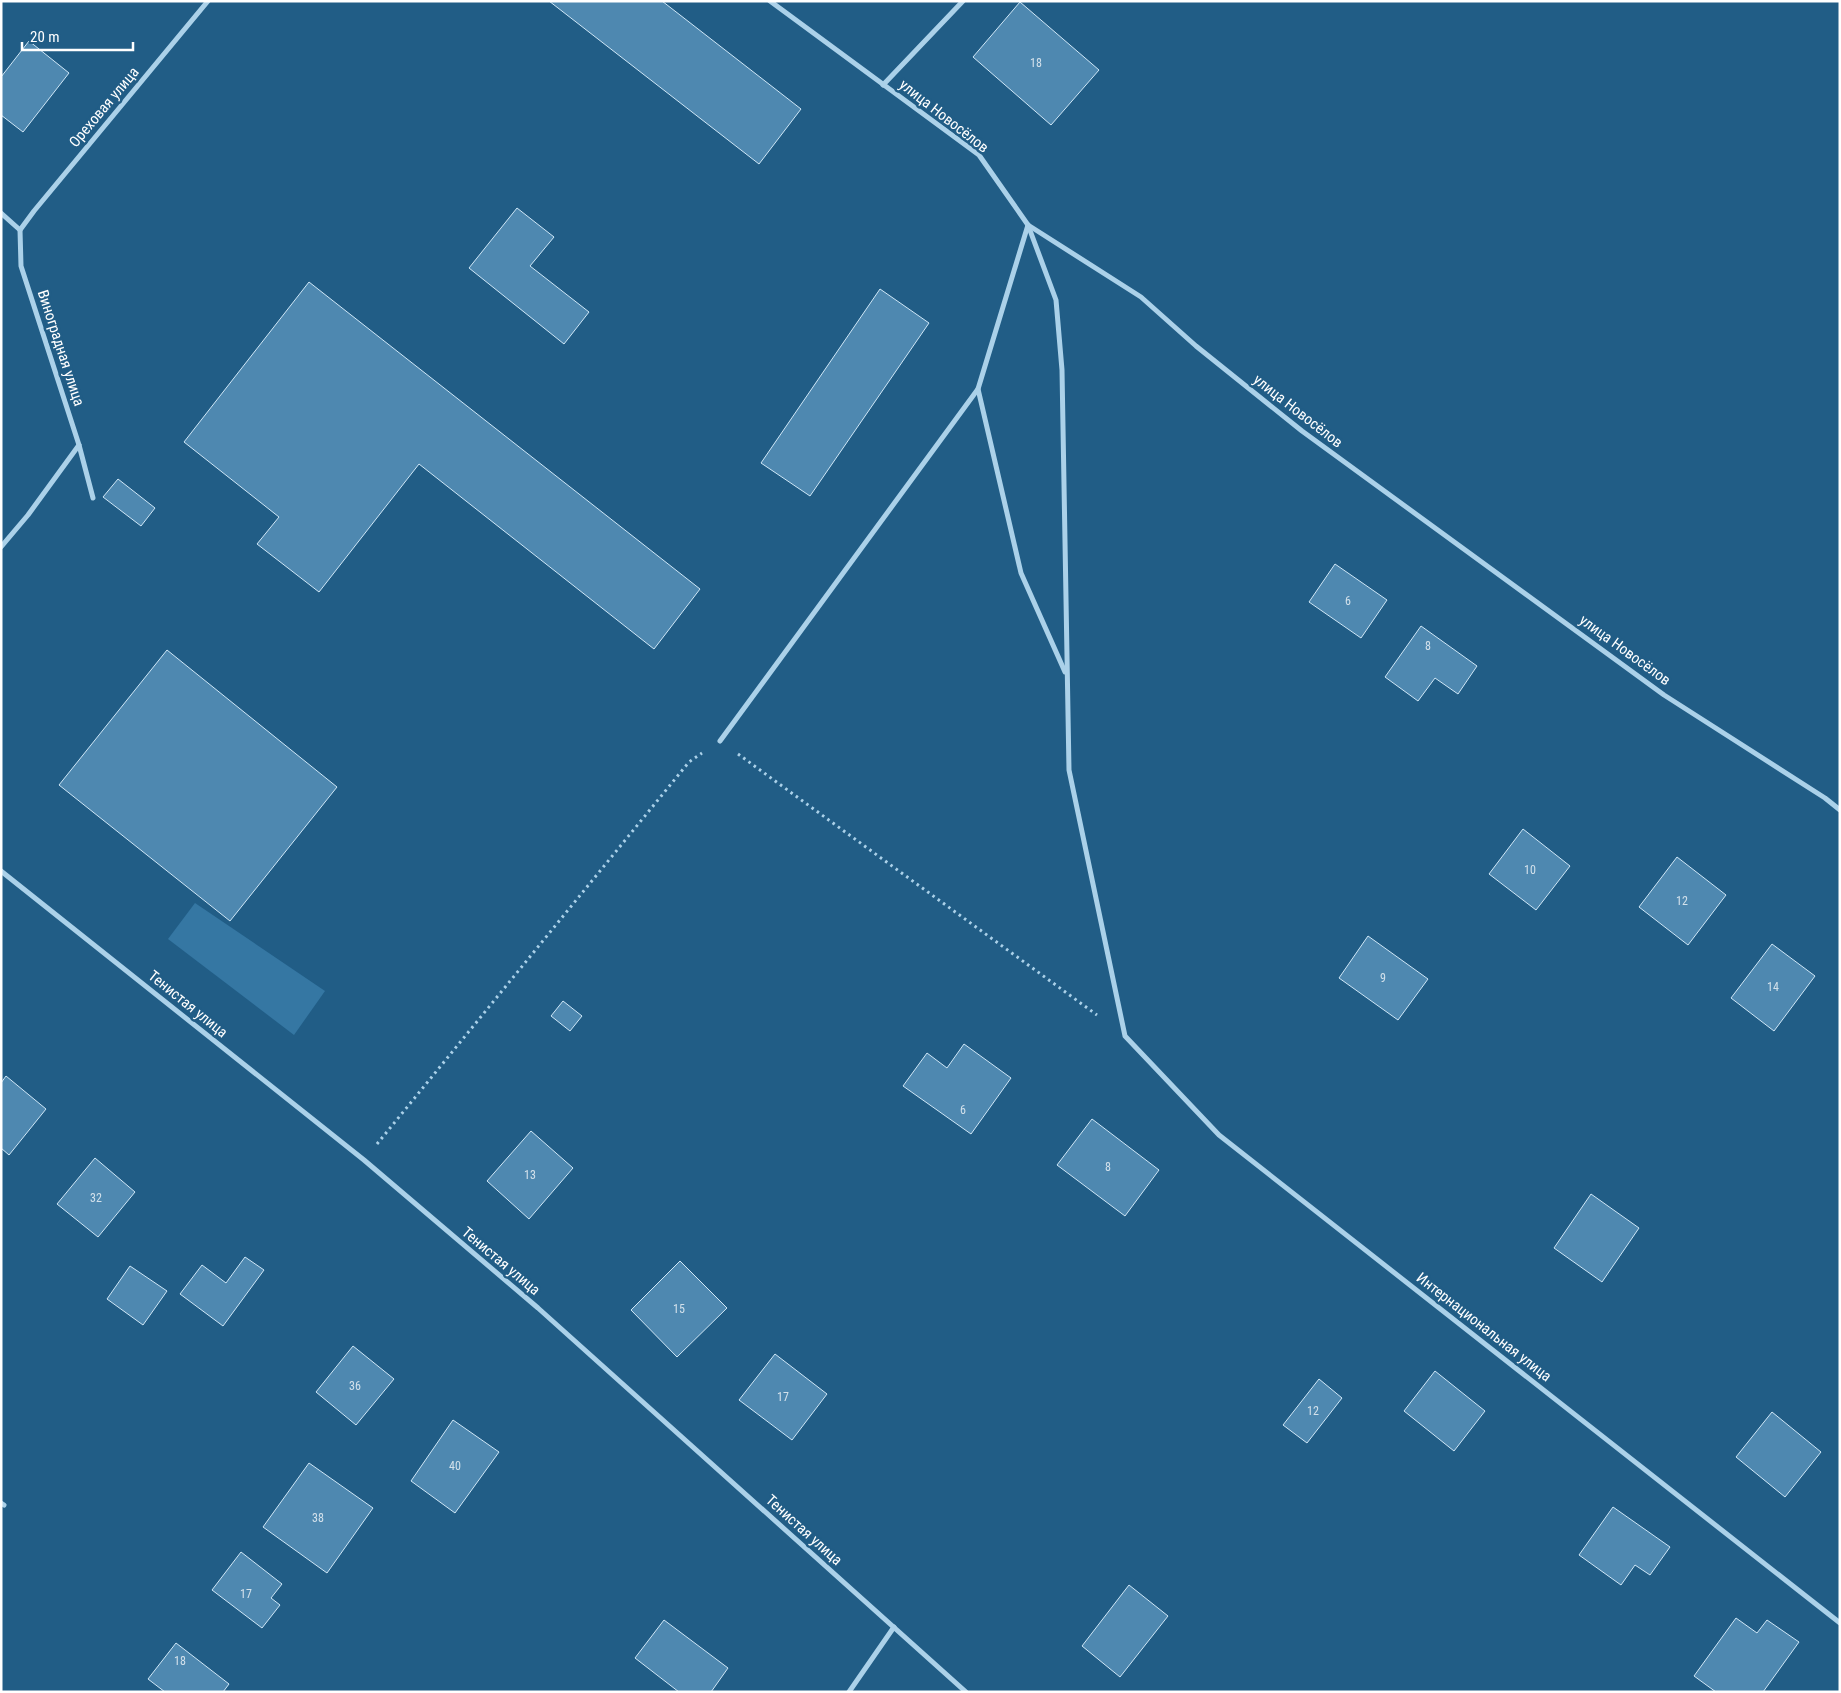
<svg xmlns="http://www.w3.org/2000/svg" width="1841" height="1693" font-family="'Roboto Condensed',sans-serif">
<rect width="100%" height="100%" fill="#215d86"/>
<path fill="#3577a3" d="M195 903 325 991 294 1035 168 939Z"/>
<g fill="#4e88b0" stroke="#cfe7f7">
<path d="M549 1H662L801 109 759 164Z"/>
<path d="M1020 2 1099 70 1051 125 973 57Z"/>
<path d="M29 41 69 73 23 132 1 115V77Z"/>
<path d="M517 208 554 237 530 266 589 312 564 344 469 268Z"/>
<path d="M309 282 700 589 654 649 419 464 319 592 257 544 279 517 184 442Z"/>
<path d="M880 289 929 323 810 496 761 463Z"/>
<path d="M118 479 155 508 141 526 103 497Z"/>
<path d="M1335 564 1387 600 1361 638 1309 602Z"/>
<path d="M1421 626 1477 666 1458 694 1435 678 1418 701 1385 677Z"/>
<path d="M167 650 337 787 230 921 59 785Z"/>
<path d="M1523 829 1570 866 1536 910 1489 874Z"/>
<path d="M1677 857 1726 895 1688 945 1639 907Z"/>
<path d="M1368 936 1428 979 1398 1020 1339 978Z"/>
<path d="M1772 944 1815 976 1774 1031 1731 998Z"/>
<path d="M563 1001 582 1016 570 1031 551 1016Z"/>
<path d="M964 1044 1011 1078 971 1134 903 1086 927 1053 947 1068Z"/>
<path d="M6 1076 46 1109 9 1155 1 1148V1083Z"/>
<path d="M1092 1119 1159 1170 1125 1216 1057 1165Z"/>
<path d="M531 1131 573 1168 529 1219 487 1181Z"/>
<path d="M95 1158 135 1192 98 1237 57 1204Z"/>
<path d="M1591 1194 1639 1228 1602 1282 1554 1248Z"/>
<path d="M245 1257 264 1270 223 1326 180 1294 202 1265 226 1283Z"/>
<path d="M680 1261 727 1308 677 1357 631 1310Z"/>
<path d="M130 1266 167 1291 143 1325 107 1299Z"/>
<path d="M353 1346 394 1379 356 1425 316 1392Z"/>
<path d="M775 1354 827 1394 792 1440 739 1400Z"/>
<path d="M1435 1371 1485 1411 1454 1451 1404 1411Z"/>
<path d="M1319 1379 1342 1398 1307 1443 1283 1425Z"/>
<path d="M1772 1412 1821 1452 1785 1497 1736 1457Z"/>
<path d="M453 1420 499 1452 455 1513 411 1481Z"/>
<path d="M309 1463 373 1508 327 1573 263 1527Z"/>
<path d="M1613 1507 1670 1547 1650 1575 1635 1565 1621 1585 1579 1555Z"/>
<path d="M241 1552 282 1584 271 1598 280 1605 262 1628 212 1590Z"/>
<path d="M1129 1585 1168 1616 1120 1677 1082 1646Z"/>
<path d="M1736 1618 1757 1633 1767 1620 1799 1642 1763 1692H1716L1694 1676Z"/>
<path d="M664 1620 728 1668 711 1692H679L635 1658Z"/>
<path d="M176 1643 229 1684 223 1692H165L148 1679Z"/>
</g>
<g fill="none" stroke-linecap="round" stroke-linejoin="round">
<g stroke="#abd1e9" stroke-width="3" stroke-dasharray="2.5 4" stroke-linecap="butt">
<path d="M738 754 1097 1015"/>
<path d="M377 1144 689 762 702 753"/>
</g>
<g stroke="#abd1e9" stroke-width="5">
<path d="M770 1 979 155 1028 225 1141 297 1196 346 1302 431 1664 695 1825 798 1840 810"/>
<path d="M883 85 963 1"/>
<path d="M1 213 20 230 21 266 79 445 93 498"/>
<path d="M1028 225 1056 300 1062 370 1069 770 1125 1036 1219 1135 1840 1623"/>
<path d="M1028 225 978 389 1021 573 1065 672"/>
<path d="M20 230 34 211 208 1"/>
<path d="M1 547 28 515 79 445"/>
<path d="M720 741 978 389"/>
<path d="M1 871 364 1160 538 1308 966 1692"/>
<path d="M1 1503 4 1505"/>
<path d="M849 1692 894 1627"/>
</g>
</g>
<g text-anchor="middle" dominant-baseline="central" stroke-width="5" stroke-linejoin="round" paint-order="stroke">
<g font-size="12" fill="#d3e1eb">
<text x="1036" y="63">18</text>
<text x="1348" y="601">6</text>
<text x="1428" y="646">8</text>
<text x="1530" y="870">10</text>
<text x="1682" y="901">12</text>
<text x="1383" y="978">9</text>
<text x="1773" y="987">14</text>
<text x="963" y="1110">6</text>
<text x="1108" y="1167">8</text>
<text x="530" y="1175">13</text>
<text x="96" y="1198">32</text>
<text x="679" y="1309">15</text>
<text x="355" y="1386">36</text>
<text x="783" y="1397">17</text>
<text x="1313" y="1411">12</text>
<text x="455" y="1466">40</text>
<text x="318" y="1518">38</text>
<text x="246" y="1594">17</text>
<text x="180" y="1661">18</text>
</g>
<g font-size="15" fill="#fff" stroke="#215d86">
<text transform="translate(104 107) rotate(-50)">Ореховая улица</text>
<text transform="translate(944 116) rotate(38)">улица Новосёлов</text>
<text transform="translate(61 348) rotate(72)">Виноградная улица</text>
<text transform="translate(1298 411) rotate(38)">улица Новосёлов</text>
<text transform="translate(1625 650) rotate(36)">улица Новосёлов</text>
<text transform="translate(188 1004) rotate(39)">Тенистая улица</text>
<text transform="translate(501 1261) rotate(40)">Тенистая улица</text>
<text transform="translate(1484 1327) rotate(38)">Интернациональная улица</text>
<text transform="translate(804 1530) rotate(42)">Тенистая улица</text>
</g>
</g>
<rect width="1841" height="1693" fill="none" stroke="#ffffff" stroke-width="5"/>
<path d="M22 42v8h111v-8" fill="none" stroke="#ffffff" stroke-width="2.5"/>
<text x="30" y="42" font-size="15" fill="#ffffff" stroke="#215d86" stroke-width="4" paint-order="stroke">20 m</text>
</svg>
